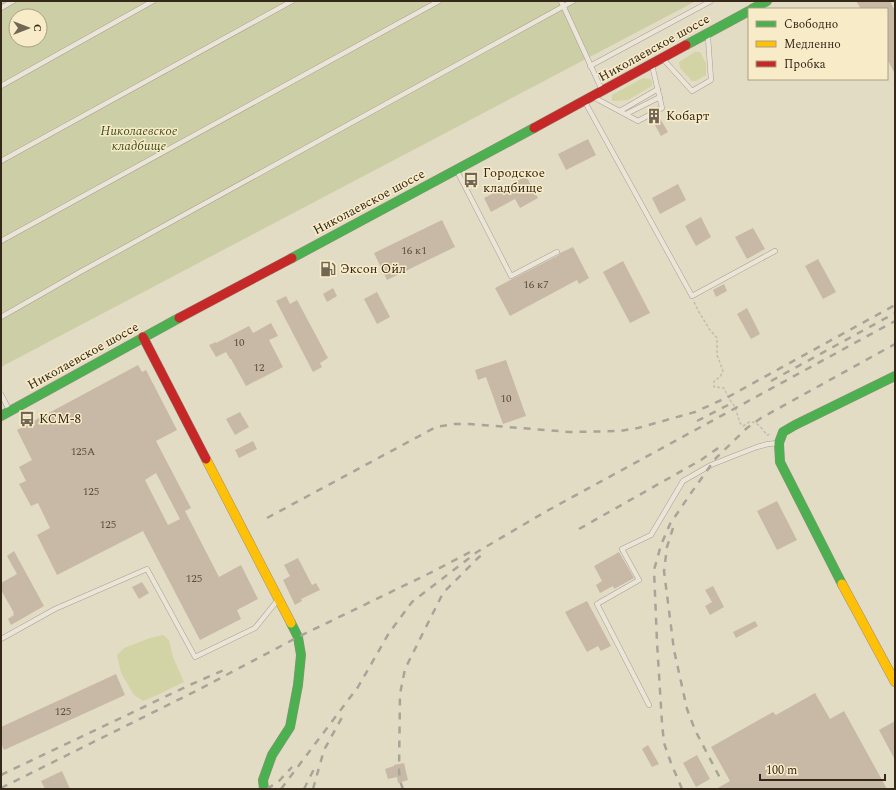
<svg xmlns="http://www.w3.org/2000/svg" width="896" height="790" font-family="Spectral,serif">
<rect width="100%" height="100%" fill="#e3dcc5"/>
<g fill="#d2d4a6">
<path d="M695 52H700L706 63V75L696 81H692L680 68 679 62Z"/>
<path d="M643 78 650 79 652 81V86L628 100 613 101 612 100V95Z"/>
<path d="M163 635 169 640 173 657 184 682 153 697 143 701 134 695 121 673 117 655 124 648 150 638Z"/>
</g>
<path fill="#cccea6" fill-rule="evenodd" d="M1 1H696L1 367ZM16 16H40V40H16Z"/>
<g fill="#c8b9a6" fill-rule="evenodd">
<path d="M856 1H890L895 11V74L887 59V9H861Z"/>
<path d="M658 115 668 132 661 136 651 118Z"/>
<path d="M588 139 596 155 566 170 558 154Z"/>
<path d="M526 176 538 198 520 208 515 199 491 212 484 198Z"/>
<path d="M678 184 686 200 660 214 652 198Z"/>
<path d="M701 217 711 237 696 246 685 226Z"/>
<path d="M442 220 455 247 387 280 374 253Z"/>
<path d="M753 228 765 249 747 259 735 237Z"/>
<path d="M573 247 589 278 579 284 577 280 510 316 495 288 559 255 560 253Z"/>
<path d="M818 259 836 292 823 299 805 266Z"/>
<path d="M623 261 650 313 630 323 603 272Z"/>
<path d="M724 284 727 291 716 297 713 290Z"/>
<path d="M333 288 337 296 327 302 323 294Z"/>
<path d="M377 292 390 317 377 324 364 299Z"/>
<path d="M286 296 290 304 297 300 328 358 320 363 322 367 313 372 276 301Z"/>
<path d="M747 308 760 334 751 339 737 314Z"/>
<path d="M271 323 278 336 269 340 283 367 246 386 231 359H230L226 352 216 357 209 345 216 342V343L249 326 253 333Z"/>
<path d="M506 360 526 416 503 424 486 377 478 380 475 370Z"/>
<path d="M138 365 142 372 146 370 177 430 156 441 191 508 185 511 219 577 241 565 258 599 237 610 241 619 200 640 143 531 57 575 37 535 50 528 38 503 31 506 19 484 26 481 19 467 32 460 17 430ZM156 473 180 519 168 525 145 480Z"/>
<path d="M240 412 249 427 235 435 226 419Z"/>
<path d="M253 441 257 449 239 458 235 450Z"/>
<path d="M777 501 797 540 777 550 757 511Z"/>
<path d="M14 551 44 606 11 625 8 619 14 615 13 613H14L1 590V583L17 574 7 556Z"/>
<path d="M619 552 634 578 614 589 613 586 600 593 596 585 602 581 594 566Z"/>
<path d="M298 558 312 585 316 583 320 590 301 599 302 601 295 605 283 580 290 576 284 565Z"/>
<path d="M142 582 149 593 139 599 132 587Z"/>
<path d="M713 586 724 607 710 615 705 606 712 602 705 590Z"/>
<path d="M587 601 611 646 601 651 598 646 587 652 565 612Z"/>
<path d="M755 621 758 626 736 638 733 632Z"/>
<path d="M116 674 125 695 4 750 1 743V727Z"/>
<path d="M815 693 830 719 844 711 887 789H716L730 781 711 747 773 712 776 715Z"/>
<path d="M895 721V760L879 730Z"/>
<path d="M648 745 659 764 652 767 642 749Z"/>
<path d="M697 755 710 779 696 787 683 763Z"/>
<path d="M404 763 408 780 398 783 397 777 388 779 385 769 394 766V765Z"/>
<path d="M62 771 70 789H45L41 781Z"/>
</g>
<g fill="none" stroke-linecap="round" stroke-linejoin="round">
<defs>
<g id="lane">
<path d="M561 1 601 88"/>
<path d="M1 8 13 1"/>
<path d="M663 59 692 91 711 80 708 37"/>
<path d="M590 66 711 1"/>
<path d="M1 86 153 1"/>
<path d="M595 98 638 121 662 108 652 65"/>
<path d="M585 102 692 296 775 251"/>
<path d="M620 111 658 89"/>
<path d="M626 114 660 97"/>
<path d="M1 161 292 1"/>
<path d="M458 173 511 276 557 252"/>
<path d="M1 241 439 1"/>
<path d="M1 317 80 272 573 1"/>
<path d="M1 394 9 410"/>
<path d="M1 639 55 609 147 569 195 657 255 628 277 601"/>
<path d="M649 705 597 604 639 580 622 549 651 535 683 481 711 465 731 457 757 447 768 444 778 443"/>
</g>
<g id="fast">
<path d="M752 9 767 1"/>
<path d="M686 45 749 11"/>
<path d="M292 258 534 128"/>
<path d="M1 416 179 318"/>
<path d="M842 584 780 462 779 443 783 432 795 425 895 376"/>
<path d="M264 789 263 780 272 755 290 727 298 685 301 655 298 637 291 623"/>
</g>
<g id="slow">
<path d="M206 459 291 623"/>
<path d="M842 584 895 682"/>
</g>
<g id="jam">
<path d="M534 128 686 45"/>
<path d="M179 318 292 258"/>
<path d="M143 337 206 459"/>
</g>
</defs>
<use href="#lane" stroke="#a7a08f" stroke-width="5.5"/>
<use href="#fast" stroke="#978f80" stroke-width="10"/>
<use href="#slow" stroke="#978f80" stroke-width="10"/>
<use href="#jam" stroke="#978f80" stroke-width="10"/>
<path stroke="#c3bdaf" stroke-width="1.5" stroke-dasharray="3 2" stroke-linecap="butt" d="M694 302 699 312 710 330 717 338V355L723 371 720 377 714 381V387L724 388 728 397 735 407 740 423 743 426C745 425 747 423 750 422 757 421 763 430 767 435L771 434"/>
<use href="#lane" stroke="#eae5d8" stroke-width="4.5"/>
<use href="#fast" stroke="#4caf50" stroke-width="9"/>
<use href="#slow" stroke="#ffc107" stroke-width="9"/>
<use href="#jam" stroke="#c62828" stroke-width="9"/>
<g stroke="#a9a499" stroke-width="2.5" stroke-dasharray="7 7" stroke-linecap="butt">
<path d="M771 381 895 313"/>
<path d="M697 421 732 403"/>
<path d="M267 518 436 427 454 424H470L570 432 620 431 638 428 695 412 728 397 895 305"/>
<path d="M673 528 667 547 664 571 674 650 687 709 695 730 720 778"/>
<path d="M579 529 701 460 724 444"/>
<path d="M1 775 192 684 224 670"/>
<path d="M1 788 196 691 298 637 428 574 470 552"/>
<path d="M267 789 279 781 292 767"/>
<path d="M281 789 358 687 389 633 412 602 477 552 545 512 895 321"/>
<path d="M304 789 314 769"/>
<path d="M313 789 324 750 345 712"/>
<path d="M403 789 401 784 399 772 400 694 405 669 443 593 479 557 485 553"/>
<path d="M682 789 671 763 664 743 662 723 657 642 654 570 661 545 670 524 691 493 716 458 747 428 761 418 895 344"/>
</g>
</g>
<defs>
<symbol id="building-bare" viewBox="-9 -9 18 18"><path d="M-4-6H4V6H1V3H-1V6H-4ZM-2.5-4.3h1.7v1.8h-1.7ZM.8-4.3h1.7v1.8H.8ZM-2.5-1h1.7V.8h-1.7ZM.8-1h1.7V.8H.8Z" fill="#726755" stroke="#f8ecc8" stroke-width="2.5" paint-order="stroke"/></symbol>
<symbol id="bus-bare" viewBox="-9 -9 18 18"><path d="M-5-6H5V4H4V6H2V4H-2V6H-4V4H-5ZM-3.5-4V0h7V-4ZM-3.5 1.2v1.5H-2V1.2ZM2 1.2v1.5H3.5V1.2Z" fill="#726755" stroke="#f8ecc8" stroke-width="2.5" paint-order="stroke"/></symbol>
<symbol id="fuel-bare" viewBox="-9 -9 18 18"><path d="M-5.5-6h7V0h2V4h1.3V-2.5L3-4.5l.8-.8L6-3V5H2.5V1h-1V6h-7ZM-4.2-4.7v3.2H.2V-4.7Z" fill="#726755" stroke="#f8ecc8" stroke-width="2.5" paint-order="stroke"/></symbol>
</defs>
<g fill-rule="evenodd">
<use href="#building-bare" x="643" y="105" width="22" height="22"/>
<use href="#bus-bare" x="460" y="169" width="22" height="22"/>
<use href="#fuel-bare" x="317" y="258" width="22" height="22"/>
<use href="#bus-bare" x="16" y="408" width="22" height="22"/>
</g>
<g text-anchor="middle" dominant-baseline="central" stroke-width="3" stroke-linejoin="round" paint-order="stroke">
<g font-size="11" fill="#5a4c3c">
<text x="414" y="250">16 к1</text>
<text x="536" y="284">16 к7</text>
<text x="239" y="342">10</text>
<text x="259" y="367">12</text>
<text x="506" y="398">10</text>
<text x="83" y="451">125А</text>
<text x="91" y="491">125</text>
<text x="108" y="524">125</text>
<text x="194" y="578">125</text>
<text x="63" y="711">125</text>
</g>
<g font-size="13" fill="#352819" stroke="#f8ecc8">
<text transform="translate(654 48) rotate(-29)">Николаевское шоссе</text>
<text transform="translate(369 202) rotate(-28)">Николаевское шоссе</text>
<text transform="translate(83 356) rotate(-29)">Николаевское шоссе</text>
</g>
<g font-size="13" fill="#352819" stroke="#f8ecc8" text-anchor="start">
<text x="666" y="116">Кобарт</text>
<text x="483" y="173">Городское<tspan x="483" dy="15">кладбище</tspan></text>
<text x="340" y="269">Эксон Ойл</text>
<text x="39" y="419">КСМ-8</text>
</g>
<g font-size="13" font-style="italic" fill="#43531e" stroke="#f8ecc8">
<text x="139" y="131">Николаевское<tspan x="139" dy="15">кладбище</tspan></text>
</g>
</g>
<rect width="896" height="790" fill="none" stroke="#352819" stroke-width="4"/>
<rect x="748" y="8" width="140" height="72" fill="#f8ecc8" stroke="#aa9e82"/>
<rect x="756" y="21" width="20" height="6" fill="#4caf50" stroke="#aa9e82"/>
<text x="784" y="28" font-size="12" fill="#352819">Свободно</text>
<rect x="756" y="41" width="20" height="6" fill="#ffc107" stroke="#aa9e82"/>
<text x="784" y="48" font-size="12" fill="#352819">Медленно</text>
<rect x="756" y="61" width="20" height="6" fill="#c62828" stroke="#aa9e82"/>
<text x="784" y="68" font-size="12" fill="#352819">Пробка</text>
<g transform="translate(28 28) rotate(90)"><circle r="19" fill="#f8ecc8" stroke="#aa9e82"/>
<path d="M0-3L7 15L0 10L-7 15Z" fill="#726755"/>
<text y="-6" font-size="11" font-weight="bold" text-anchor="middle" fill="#352819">С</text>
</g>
<path d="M760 774v6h125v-6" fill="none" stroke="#352819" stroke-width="2"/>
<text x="766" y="774" font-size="12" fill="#352819" stroke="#f8ecc8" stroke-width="3" paint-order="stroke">100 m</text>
</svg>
